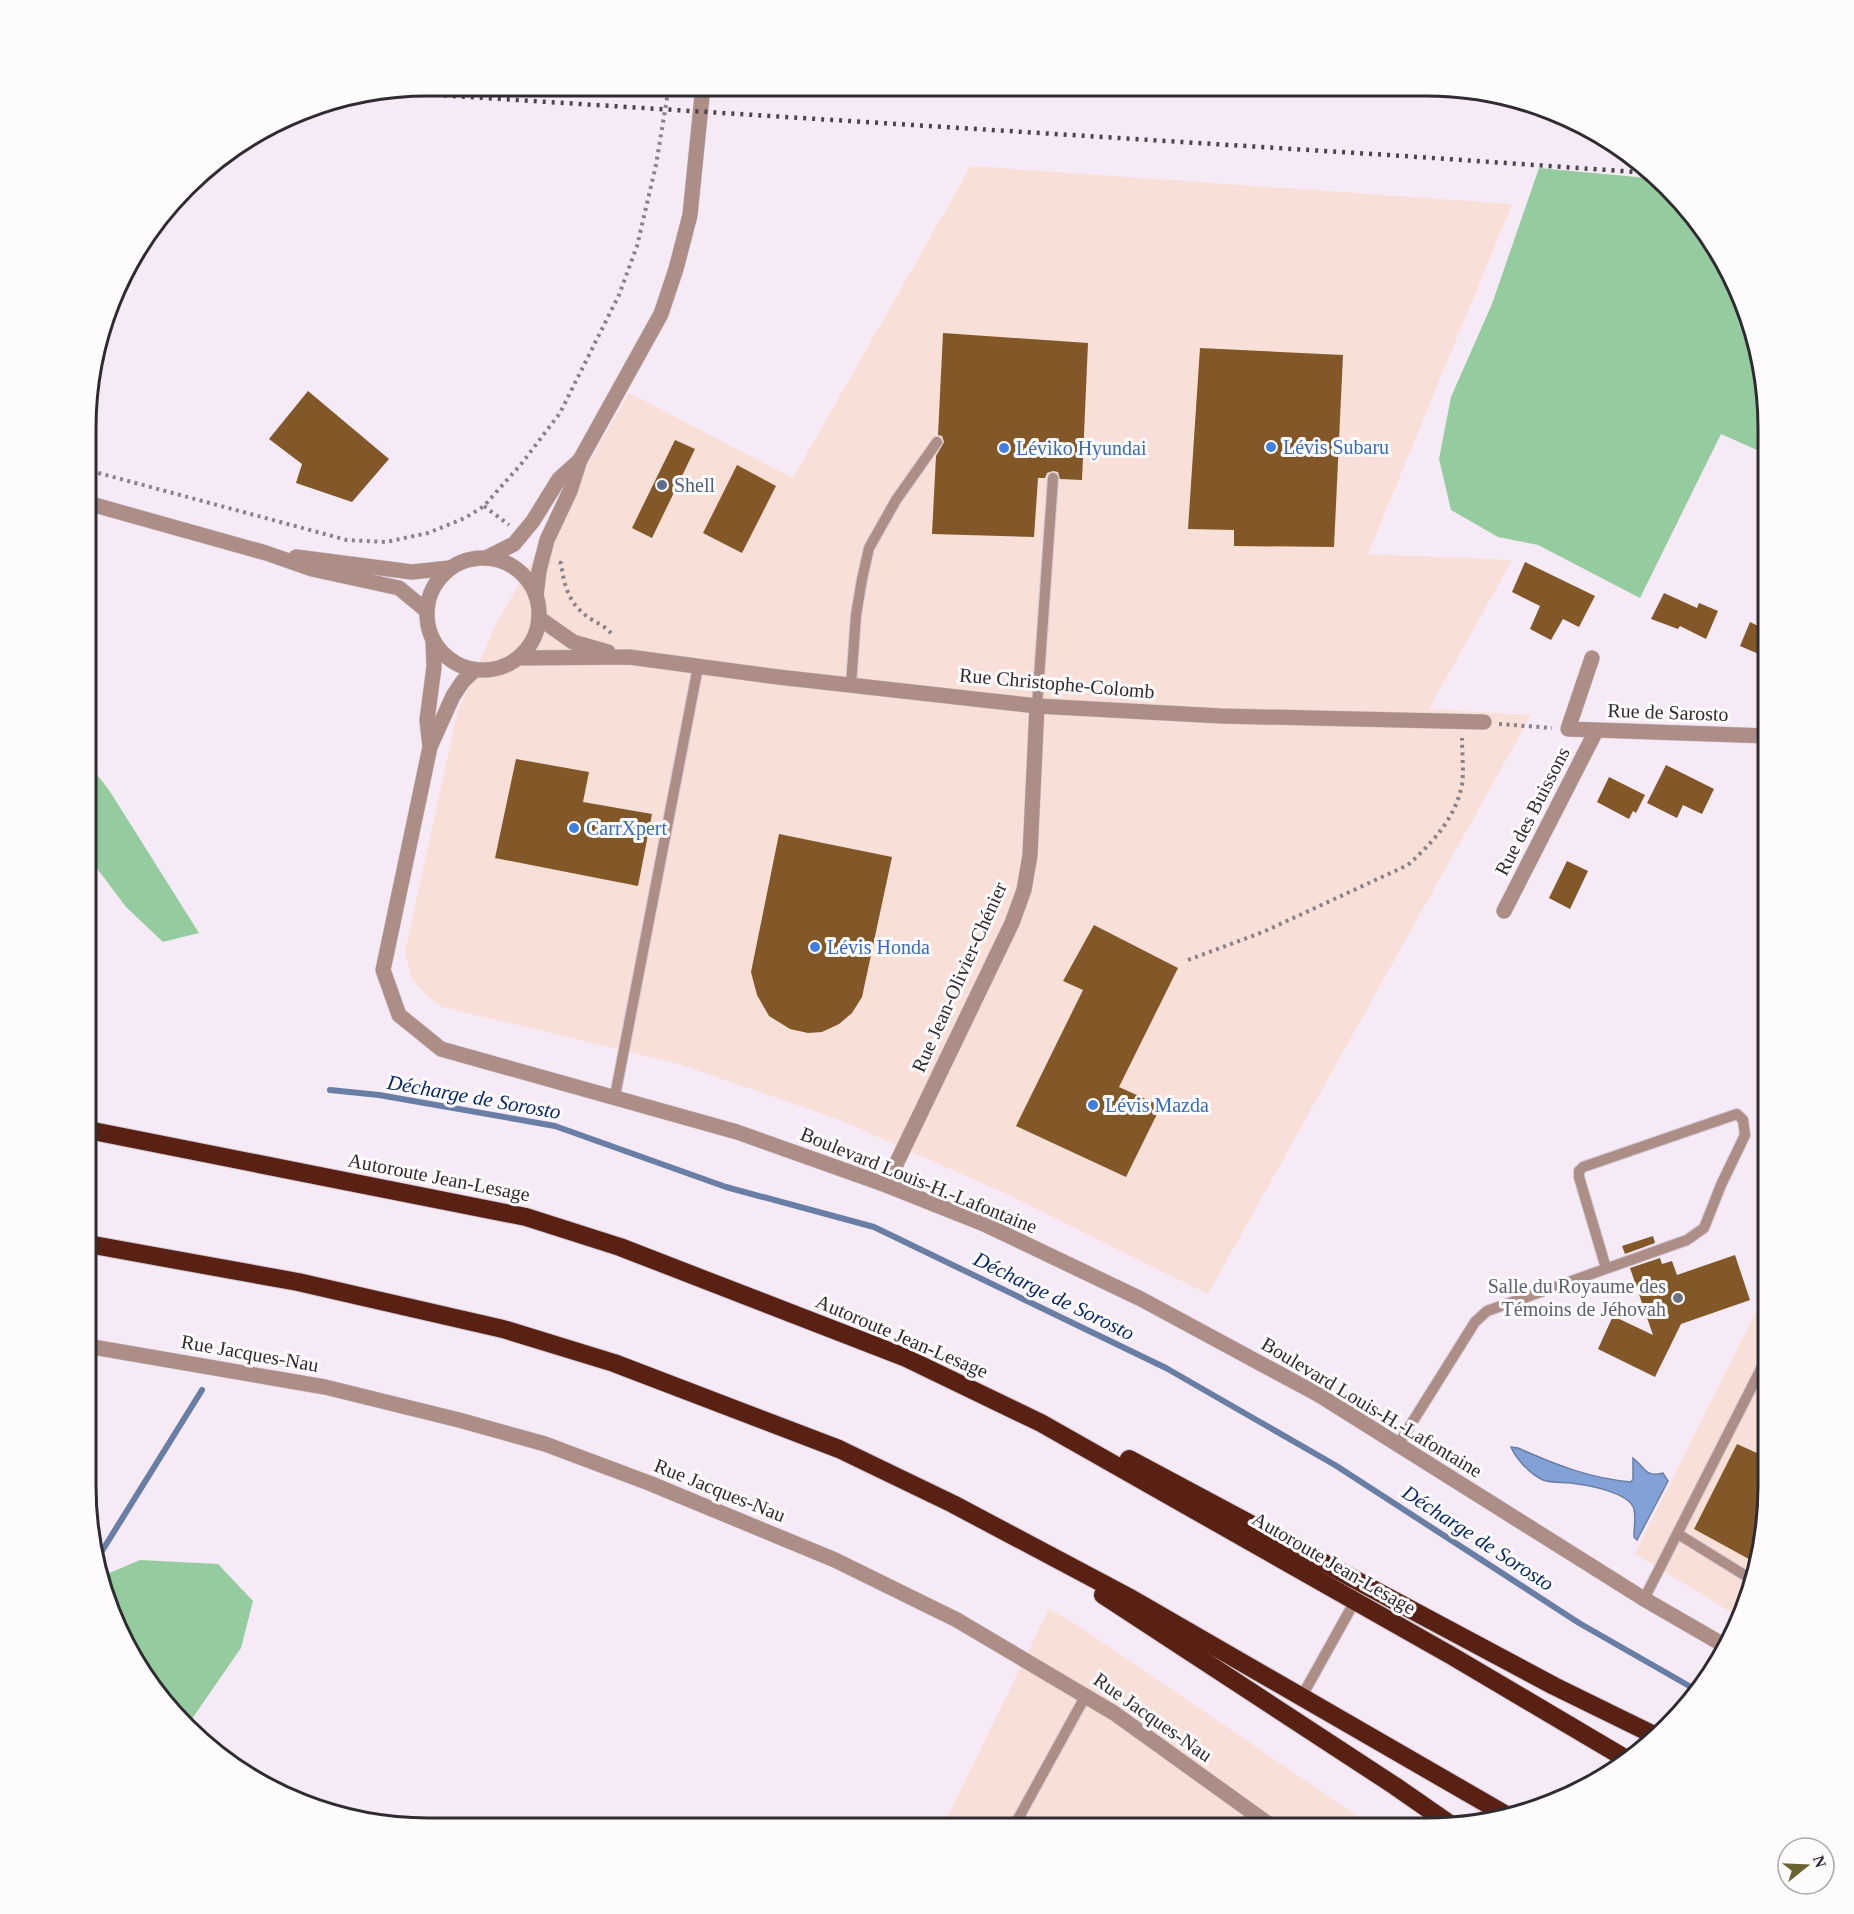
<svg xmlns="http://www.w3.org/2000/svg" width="1854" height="1914" font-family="'Times New Roman',serif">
<rect width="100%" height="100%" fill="#f6eaf6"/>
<g fill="#f8dfd7">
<path d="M971 166 1512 204 1368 554 1512 560 1429 709 1531 715 1208 1294 1002 1192 840 1120 679 1064 442 1007 428 997 412 979 405 952 457 714 496 624 629 393 793 478Z"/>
<path d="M1768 1287V1508L1757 1575 1739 1617 1635 1554Z"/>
<path d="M1049 1609 1077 1625 1375 1828H942Z"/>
</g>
<g fill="#95cc9f">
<path d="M1539 168 1659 179 1668 186 1711 238 1750 319 1768 406V455L1721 434 1640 598 1538 545 1498 537 1451 510 1439 459 1451 397 1492 304Z"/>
<path d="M90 766 109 790 199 933 163 942 126 907 90 859Z"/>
<path d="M140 1560 218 1564 253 1601 241 1648 187 1726 143 1676 104 1595 100 1577Z"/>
</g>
<path fill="#82a1d6" stroke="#697ea4" stroke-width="1.5" d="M1511 1447 1518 1448C1556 1465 1589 1478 1631 1482L1633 1479V1458C1645 1467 1645 1478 1663 1473L1668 1481 1637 1540 1634 1537C1634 1528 1636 1518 1634 1509 1629 1492 1587 1485 1571 1483 1562 1482 1552 1483 1543 1480 1531 1475 1516 1459 1511 1447Z"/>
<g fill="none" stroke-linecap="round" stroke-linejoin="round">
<g stroke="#697ea4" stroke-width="6">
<path d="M330 1090 379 1095 555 1126 726 1187 874 1227 1166 1368 1335 1465 1579 1623 1698 1691"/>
<path d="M96 1557 102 1551 202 1390"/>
</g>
</g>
<g fill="#825828">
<path d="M943 333 1088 343 1082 480 1060 479 1058 472 1053 471 1047 473 1045 478H1038L1034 537 932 534 936 456 944 442 942 436 938 435Z"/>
<path d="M1200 348 1343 355 1334 547 1234 546V530L1188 529Z"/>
<path d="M308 391 389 459 352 502 296 483 302 464 269 439Z"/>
<path d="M675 440 695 449 652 538 632 528Z"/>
<path d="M737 465 776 486 742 553 703 533Z"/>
<path d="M1525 562 1595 596 1579 627 1563 619 1551 640 1530 629 1540 606 1512 592Z"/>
<path d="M1664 593 1697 608 1699 603 1718 611 1706 639 1680 626 1678 629 1651 619Z"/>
<path d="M1750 622 1768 631V658L1740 646Z"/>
<path d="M516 759 589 772 583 802 652 814 638 886 495 858Z"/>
<path d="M1666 765 1714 789 1702 814 1683 805 1677 818 1647 803Z"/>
<path d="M1609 777 1645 795 1636 813 1633 811 1629 819 1597 802Z"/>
<path d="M779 834 892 857 862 997 852 1013 839 1024 822 1032 808 1033 790 1029 769 1016 757 995 751 972Z"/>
<path d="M1567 861 1588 871 1570 909 1549 898Z"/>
<path d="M1094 925 1178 968 1119 1087 1161 1106 1126 1177 1016 1126 1083 990 1063 981Z"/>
<path d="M1653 1236 1655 1243 1625 1254 1622 1246Z"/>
<path d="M1735 1255 1750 1300 1681 1324 1655 1377 1598 1349 1613 1316 1653 1335 1630 1268 1660 1258 1662 1264 1672 1261 1677 1275Z"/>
<path d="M1737 1444 1768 1458V1508L1758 1564 1694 1529Z"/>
</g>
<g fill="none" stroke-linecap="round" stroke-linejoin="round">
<defs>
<g id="service">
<path d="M851 685 856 615 862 579 869 548 896 500 937 442"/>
<path d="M1037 706 1053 478"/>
<path d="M615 1096 698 667"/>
<path d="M1398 1445 1475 1322 1487 1311 1687 1240 1704 1228 1721 1185 1745 1135 1743 1120 1737 1114 1583 1167 1579 1171V1177L1606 1268"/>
<path d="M1678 1534 1754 1581"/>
<path d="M1644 1599 1768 1355"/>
<path d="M1302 1696 1355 1601"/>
<path d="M1013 1828 1086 1695"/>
</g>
<g id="minor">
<path d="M91 504 266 553 312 569 399 588 427 611"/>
<path d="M296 557 412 572 450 568"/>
<path d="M539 618 573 642 608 652"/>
<path d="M519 658 629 657 778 677 1037 706 1221 716 1484 722"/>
<path d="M1592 658 1568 729 1768 736"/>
<path d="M1504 911 1596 731"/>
<path d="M886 1185 1012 923 1024 890 1030 855 1037 706"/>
<path d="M87 1346 325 1387 459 1420 545 1444 649 1483 835 1560 957 1620 1114 1713 1274 1828"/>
</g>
<g id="tertiary">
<circle cx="483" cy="614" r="56"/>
<path d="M486 558 514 544 533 521 559 479 580 460"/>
<path d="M536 596 539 571 547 540 570 491 580 460 661 314 676 269 690 215 703 86"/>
<path d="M475 670 463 681 453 696 430 747 383 970 399 1015 441 1049 737 1132 886 1185 984 1224 1141 1299 1319 1395 1644 1599 1727 1647"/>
<path d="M430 747 427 720 434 667 433 640"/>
</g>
<g id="motorway">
<path d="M88 1130 526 1217 620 1247 904 1357 1041 1423 1452 1656 1628 1760"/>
<path d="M88 1244 298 1282 503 1329 614 1363 839 1449 953 1504 1132 1599 1508 1816"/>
<path d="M1129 1459 1554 1686 1656 1736"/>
<path d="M1103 1595 1395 1786 1454 1827"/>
</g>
</defs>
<use href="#service" stroke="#d2c8d2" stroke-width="12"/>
<use href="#minor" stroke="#d2c8d2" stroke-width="16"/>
<use href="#tertiary" stroke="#d2c8d2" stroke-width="16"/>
<use href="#motorway" stroke="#d2c8d2" stroke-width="20"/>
<g stroke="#898189" stroke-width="4" stroke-dasharray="3 4.5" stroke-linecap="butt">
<path d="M91 471 347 540 386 542 428 533 465 518 484 506 522 463 560 413 619 295 637 246 656 165 669 86"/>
<path d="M484 506 509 525"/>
<path d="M559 562 561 563C564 587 570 606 591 619 600 625 607 627 613 636"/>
<path d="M1499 724 1552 728"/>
<path d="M1188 960 1263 932 1408 865C1432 843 1455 819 1462 785 1464 770 1462 753 1462 738"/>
</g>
<use href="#service" stroke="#ac8e86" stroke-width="10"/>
<use href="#minor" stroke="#ac8e86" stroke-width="15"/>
<use href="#tertiary" stroke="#ac8e86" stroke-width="15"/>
<use href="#motorway" stroke="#582114" stroke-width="18"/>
<path stroke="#4b454b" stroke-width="4.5" stroke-dasharray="3 6" stroke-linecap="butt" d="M390 92 1404 156 1651 173"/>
</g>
<g fill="#3f7fe0" stroke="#fefbfd" stroke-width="2">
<circle cx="1271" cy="447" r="6"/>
<circle cx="1004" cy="448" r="6"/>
<circle cx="574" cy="828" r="6"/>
<circle cx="815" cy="947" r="6"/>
<circle cx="1093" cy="1105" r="6"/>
</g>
<circle fill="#5c6f8a" stroke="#fefbfd" stroke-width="2" cx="662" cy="485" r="6"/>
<circle fill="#6b7280" stroke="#fefbfd" stroke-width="2" cx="1678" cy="1298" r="6"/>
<g text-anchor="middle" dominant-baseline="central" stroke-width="6" stroke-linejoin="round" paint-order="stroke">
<g font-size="20" fill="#366cbe" stroke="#fefbfd" text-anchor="start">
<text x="1283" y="447">Lévis Subaru</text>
<text x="1016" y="448">Léviko Hyundai</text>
<text x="586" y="828">CarrXpert</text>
<text x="827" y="947">Lévis Honda</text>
<text x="1105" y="1105">Lévis Mazda</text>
</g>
<g font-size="20" fill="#4e5e75" stroke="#fefbfd" text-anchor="start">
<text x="674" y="485">Shell</text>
</g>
<g font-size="20" fill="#302b30" stroke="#fefbfd">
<text transform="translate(1057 683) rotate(5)">Rue Christophe-Colomb</text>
<text transform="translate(1668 712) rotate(2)">Rue de Sarosto</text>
<text transform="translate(1532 811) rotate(-63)">Rue des Buissons</text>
<text transform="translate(959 977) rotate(-66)">Rue Jean-Olivier-Chénier</text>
<text transform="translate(439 1177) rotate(11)">Autoroute Jean-Lesage</text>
<text transform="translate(919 1180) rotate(22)">Boulevard Louis-H.-Lafontaine</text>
<text transform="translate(902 1336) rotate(23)">Autoroute Jean-Lesage</text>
<text transform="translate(250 1353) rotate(10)">Rue Jacques-Nau</text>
<text transform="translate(1372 1407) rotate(31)">Boulevard Louis-H.-Lafontaine</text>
<text transform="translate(720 1490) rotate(22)">Rue Jacques-Nau</text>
<text transform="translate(1334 1563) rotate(30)">Autoroute Jean-Lesage</text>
<text transform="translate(1153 1717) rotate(35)">Rue Jacques-Nau</text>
</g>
<g font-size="20" fill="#5b616d" stroke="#fefbfd" text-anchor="end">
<text x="1666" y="1286">Salle du Royaume des<tspan x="1666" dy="23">Témoins de Jéhovah</tspan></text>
</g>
<g font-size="21" font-style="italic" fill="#082a68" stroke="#fefbfd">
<text transform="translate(474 1097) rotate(10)">Décharge de Sorosto</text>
<text transform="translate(1054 1296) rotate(26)">Décharge de Sorosto</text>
<text transform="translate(1478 1538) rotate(33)">Décharge de Sorosto</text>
</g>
</g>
<path d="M0 0H1854V1914H0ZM428 96H1426A332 332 0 0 1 1758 428V1486A332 332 0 0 1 1426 1818H428A332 332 0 0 1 96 1486V428A332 332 0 0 1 428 96Z" fill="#fefbfd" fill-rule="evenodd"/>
<path fill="none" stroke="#302b30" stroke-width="3" d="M428 96H1426A332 332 0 0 1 1758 428V1486A332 332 0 0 1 1426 1818H428A332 332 0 0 1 96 1486V428A332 332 0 0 1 428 96Z"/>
<g transform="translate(1806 1866) rotate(72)"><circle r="28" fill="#fefbfd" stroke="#aca8ab" stroke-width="1.5"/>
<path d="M0-4.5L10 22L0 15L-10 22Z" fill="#696430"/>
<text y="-9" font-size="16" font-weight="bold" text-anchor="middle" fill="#302b30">N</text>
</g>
</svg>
